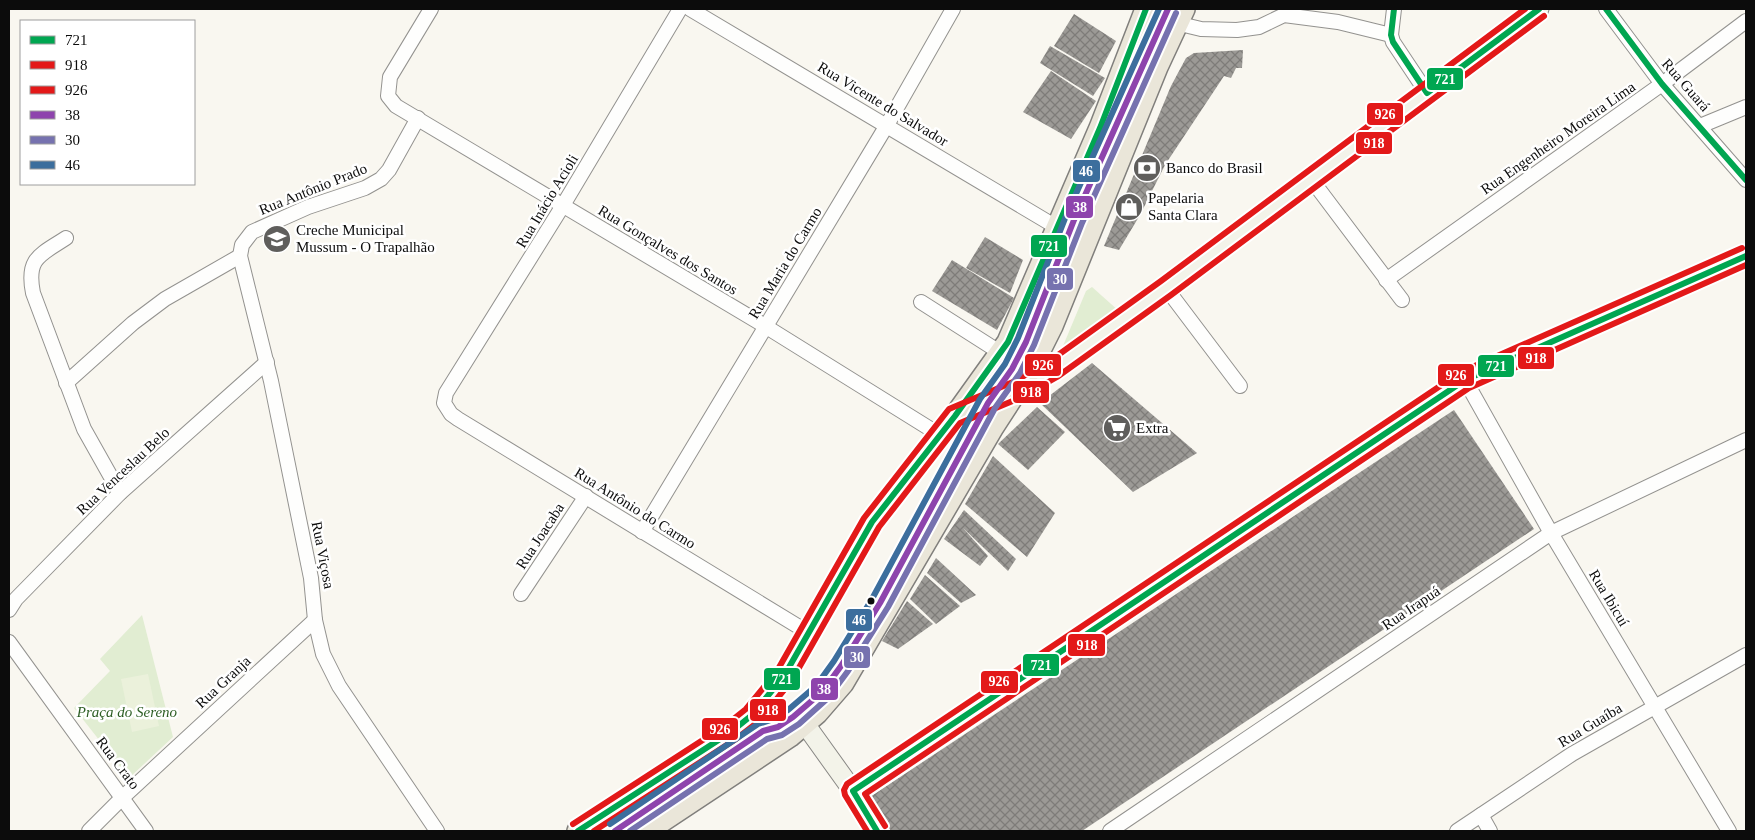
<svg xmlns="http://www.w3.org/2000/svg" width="1755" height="840" font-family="'Times New Roman',serif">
<defs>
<pattern id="building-cross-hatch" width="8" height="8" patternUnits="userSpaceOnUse" patternTransform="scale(1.25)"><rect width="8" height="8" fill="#9c9a96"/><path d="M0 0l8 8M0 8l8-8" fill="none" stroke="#7e7c79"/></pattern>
</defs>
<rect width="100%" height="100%" fill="#f9f7f0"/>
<g fill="#e1edd2">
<path d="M1092 287 1120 312 1068 352 1063 346 1086 291Z"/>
<path d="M142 615 173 737 129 778 74 708 110 671 100 659Z"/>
</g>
<path fill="#ebf1db" d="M148 674 159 726 132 732 121 679Z"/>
<g fill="url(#building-cross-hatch)">
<path d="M1074 14 1116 41 1099 73 1054 46Z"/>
<path d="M1050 46 1105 78 1093 96 1040 63Z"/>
<path d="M1243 50 1242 68H1236L1231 78 1224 76 1165 165 1140 215 1119 250 1104 246 1171 86 1186 58 1194 53Z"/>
<path d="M1051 71 1096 101 1071 139 1023 112Z"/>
<path d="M985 237 1023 260 1010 293 966 268Z"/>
<path d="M952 260 1014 298 997 330 932 291Z"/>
<path d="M1092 363 1197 453 1133 492 1040 403Z"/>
<path d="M1037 407 1065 432 1028 470 998 444Z"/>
<path d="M1454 410 1534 529 1082 831H891L870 797Z"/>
<path d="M993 456 1055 513 1027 557 965 504Z"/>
<path d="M964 510 1016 559 1008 571 963 528 988 556 980 566 944 539Z"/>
<path d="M936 558 976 595 961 603 927 573Z"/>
<path d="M925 575 960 606 936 624 910 599Z"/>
<path d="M907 601 933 624 898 649 882 641Z"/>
</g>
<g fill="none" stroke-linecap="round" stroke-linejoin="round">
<defs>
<g id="minor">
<path d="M431 9 390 77 388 96 396 106 765 326 940 435"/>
<path d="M680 9 562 207 446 393 444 403 451 414 458 419 809 633"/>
<path d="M690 9 1058 228"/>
<path d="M1145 9 1176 23 1201 29 1237 30 1259 27 1284 15 1338 22 1391 35"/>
<path d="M1394 9 1391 35 1393 42 1427 93"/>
<path d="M1606 9 1662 84 1746 180"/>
<path d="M418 118 389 170 381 179 365 188 308 207 252 232 242 245 240 256 271 381 311 578 315 620 323 654 339 686 437 831"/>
<path d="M1700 126 1746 107"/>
<path d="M1311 179 1402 300"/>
<path d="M66 238C40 255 26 258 33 293L84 429 120 493"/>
<path d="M1386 280 1662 84 1746 21"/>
<path d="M1166 288 1240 386"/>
<path d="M921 302 1001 353"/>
<path d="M1465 380 1551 533 1729 831"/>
<path d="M66 383 133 323 165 299 240 256"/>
<path d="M642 532 887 125 953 9"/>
<path d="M521 594 586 496"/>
<path d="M9 610 16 599 120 493 267 362"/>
<path d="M9 642 146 831"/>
<path d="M1481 815 1490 831"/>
<path d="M89 831 123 797 315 620"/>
<path d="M1110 831 1551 533 1746 440"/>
<path d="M1457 831 1572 754 1746 655"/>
</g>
<path id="tertiary" d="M853 791 877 831"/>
<g id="secondary">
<path d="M955 416 1017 390 1052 370 1166 288 1539 9"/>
<path d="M805 724 853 791 1465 380 1746 256"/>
</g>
<g id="primary">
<path d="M578 831 731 732 752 715 784 676 872 522 955 416 1008 342 1100 128 1146 9"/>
<path d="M647 831 790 736 817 713 843 683 993 427 1030 370 1052 326 1157 67 1184 9"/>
</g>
</defs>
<use href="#minor" stroke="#93928f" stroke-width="16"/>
<use href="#tertiary" stroke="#93928f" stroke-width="19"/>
<use href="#secondary" stroke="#898885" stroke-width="21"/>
<use href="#primary" stroke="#807f7c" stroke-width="24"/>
<use href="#minor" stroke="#fefefd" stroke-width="14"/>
<use href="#tertiary" stroke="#fefefd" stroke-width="16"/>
<use href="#secondary" stroke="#f3f3e9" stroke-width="19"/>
<use href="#primary" stroke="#eae6d9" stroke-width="21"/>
<defs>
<g id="bus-1">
<path d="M1394 9 1391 35 1393 42 1427 93 1539 9"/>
<path d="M1606 9 1662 84 1746 180"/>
<path d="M578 831 731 732 752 715 784 676 872 522 955 416 1008 342 1100 128 1146 9"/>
<path d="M877 831 853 791 1465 380 1746 256"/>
</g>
<g id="bus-2">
<path d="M885 826 865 794 1469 388 1746 265"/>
<path d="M594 831 736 739 759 721 792 680 879 527 960 423 1020 398 1057 377 1171 295 1544 16"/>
</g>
<g id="bus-3">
<path d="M573 824 726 725 746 709 777 671 864 518 949 409 1013 382 1047 363 1161 281 1525 9"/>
<path d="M867 831 845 795 844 790 847 784 1461 372 1742 248"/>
</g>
<path id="bus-4" d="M615 831 763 731 778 727 793 717 822 692 841 666 880 603 988 403 1012 369 1026 342 1074 220 1168 9"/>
<path id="bus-5" d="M630 831 767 739 782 735 799 724 828 698 848 671 888 607 995 408 1020 373 1034 345 1082 223 1176 13"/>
<path id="bus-6" d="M610 824 758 724 774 719 788 710 816 686 834 661 872 599 980 399 1005 364 1018 338 1066 216 1159 9"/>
</defs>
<use href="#bus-1" stroke="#fff" stroke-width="10"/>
<use href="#bus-2" stroke="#fff" stroke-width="10"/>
<use href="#bus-3" stroke="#fff" stroke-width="10"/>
<use href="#bus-4" stroke="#fff" stroke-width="10"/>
<use href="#bus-5" stroke="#fff" stroke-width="10"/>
<use href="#bus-6" stroke="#fff" stroke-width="10"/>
<use href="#bus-1" stroke="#00a651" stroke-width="6"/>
<use href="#bus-2" stroke="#e31919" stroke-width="6"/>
<use href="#bus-3" stroke="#e31919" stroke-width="6"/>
<use href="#bus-4" stroke="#8e44ad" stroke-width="6"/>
<use href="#bus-5" stroke="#7672af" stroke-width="6"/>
<use href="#bus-6" stroke="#3c6e9d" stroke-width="6"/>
</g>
<defs>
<symbol id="bank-disc" viewBox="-11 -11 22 22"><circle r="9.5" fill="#5f5e5c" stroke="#fff"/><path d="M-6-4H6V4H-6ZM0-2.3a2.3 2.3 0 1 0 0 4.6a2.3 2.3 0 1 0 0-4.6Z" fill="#fff"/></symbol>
<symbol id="shop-disc" viewBox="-11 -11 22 22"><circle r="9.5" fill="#5f5e5c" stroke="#fff"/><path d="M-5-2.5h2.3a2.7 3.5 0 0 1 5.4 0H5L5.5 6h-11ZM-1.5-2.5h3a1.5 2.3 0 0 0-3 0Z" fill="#fff"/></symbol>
<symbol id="school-disc" viewBox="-11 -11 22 22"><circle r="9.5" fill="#5f5e5c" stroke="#fff"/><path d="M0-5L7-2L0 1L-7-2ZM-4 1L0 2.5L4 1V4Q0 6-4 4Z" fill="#fff"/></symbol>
<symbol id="supermarket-disc" viewBox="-11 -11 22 22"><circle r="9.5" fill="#5f5e5c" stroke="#fff"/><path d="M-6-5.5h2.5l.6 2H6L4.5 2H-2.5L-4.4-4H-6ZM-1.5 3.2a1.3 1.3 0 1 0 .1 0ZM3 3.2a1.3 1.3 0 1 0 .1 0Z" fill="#fff"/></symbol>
</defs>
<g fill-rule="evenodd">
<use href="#bank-disc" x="1131" y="152" width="32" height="32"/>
<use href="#shop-disc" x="1113" y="191" width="32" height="32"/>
<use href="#school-disc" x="261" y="223" width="32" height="32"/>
<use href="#supermarket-disc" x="1101" y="412" width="32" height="32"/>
</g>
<circle fill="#0c0c0c" stroke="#fff" stroke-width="2" cx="871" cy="601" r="4.5"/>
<g text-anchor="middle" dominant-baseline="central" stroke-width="5" stroke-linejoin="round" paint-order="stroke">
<g font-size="15" fill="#0c0c0c" stroke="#fff">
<text transform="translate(1686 85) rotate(49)">Rua Guará</text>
<text transform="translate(883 104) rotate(31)">Rua Vicente do Salvador</text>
<text transform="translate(1558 138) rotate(-35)">Rua Engenheiro Moreira Lima</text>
<text transform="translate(313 189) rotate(-22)">Rua Antônio Prado</text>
<text transform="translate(547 201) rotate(-59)">Rua Inácio Acioli</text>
<text transform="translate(668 250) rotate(31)">Rua Gonçalves dos Santos</text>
<text transform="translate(785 263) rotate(-59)">Rua Maria do Carmo</text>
<text transform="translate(123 471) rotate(-43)">Rua Venceslau Belo</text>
<text transform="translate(635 508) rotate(32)">Rua Antônio do Carmo</text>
<text transform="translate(540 536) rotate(-57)">Rua Joacaba</text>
<text transform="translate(323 555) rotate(79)">Rua Viçosa</text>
<text transform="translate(1609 598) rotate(59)">Rua Ibicuí</text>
<text transform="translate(1411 608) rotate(-34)">Rua Irapuá</text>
<text transform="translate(223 682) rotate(-43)">Rua Granja</text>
<text transform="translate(1590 725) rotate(-31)">Rua Guaíba</text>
<text transform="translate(118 763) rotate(53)">Rua Crato</text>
</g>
<g font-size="15" fill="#0c0c0c" stroke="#fff" text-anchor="start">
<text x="1166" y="168">Banco do Brasil</text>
<text x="1148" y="198">Papelaria<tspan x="1148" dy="17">Santa Clara</tspan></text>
<text x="296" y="230">Creche Municipal<tspan x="296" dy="17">Mussum - O Trapalhão</tspan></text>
<text x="1136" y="428">Extra</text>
</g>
<g font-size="15" font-style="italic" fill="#2c5d23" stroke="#fff">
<text x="127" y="712">Praça do Sereno</text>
</g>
</g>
<g stroke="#fff" stroke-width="2">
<rect x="1426" y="67" width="38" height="24" rx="5" fill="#00a651"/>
<rect x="1366" y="102" width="38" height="24" rx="5" fill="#e31919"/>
<rect x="1355" y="131" width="38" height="24" rx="5" fill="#e31919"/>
<rect x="1072" y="159" width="29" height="24" rx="5" fill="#3c6e9d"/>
<rect x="1065" y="195" width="29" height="24" rx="5" fill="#8e44ad"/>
<rect x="1030" y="234" width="38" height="24" rx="5" fill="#00a651"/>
<rect x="1046" y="267" width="28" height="24" rx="5" fill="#7672af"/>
<rect x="1517" y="346" width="38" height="24" rx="5" fill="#e31919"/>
<rect x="1024" y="353" width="38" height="24" rx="5" fill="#e31919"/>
<rect x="1477" y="354" width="38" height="24" rx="5" fill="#00a651"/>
<rect x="1437" y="363" width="38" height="24" rx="5" fill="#e31919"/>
<rect x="1012" y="380" width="38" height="24" rx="5" fill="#e31919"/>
<rect x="845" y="608" width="28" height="24" rx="5" fill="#3c6e9d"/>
<rect x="1067" y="633" width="39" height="24" rx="5" fill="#e31919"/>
<rect x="843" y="645" width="28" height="24" rx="5" fill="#7672af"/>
<rect x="1022" y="653" width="38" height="24" rx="5" fill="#00a651"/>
<rect x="763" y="667" width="38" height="24" rx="5" fill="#00a651"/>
<rect x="980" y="670" width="39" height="24" rx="5" fill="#e31919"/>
<rect x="810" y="677" width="29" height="24" rx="5" fill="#8e44ad"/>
<rect x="749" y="698" width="38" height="24" rx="5" fill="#e31919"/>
<rect x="701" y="717" width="38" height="24" rx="5" fill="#e31919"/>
</g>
<g font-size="14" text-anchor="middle" font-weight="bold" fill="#fff">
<text x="1445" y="84">721</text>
<text x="1385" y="119">926</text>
<text x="1374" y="148">918</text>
<text x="1086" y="176">46</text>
<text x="1080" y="212">38</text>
<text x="1049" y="251">721</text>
<text x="1060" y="284">30</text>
<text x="1536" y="363">918</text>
<text x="1043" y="370">926</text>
<text x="1496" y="371">721</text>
<text x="1456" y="380">926</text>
<text x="1031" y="397">918</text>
<text x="859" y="625">46</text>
<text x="1087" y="650">918</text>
<text x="857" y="662">30</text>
<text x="1041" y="670">721</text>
<text x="782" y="684">721</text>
<text x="999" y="686">926</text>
<text x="824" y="694">38</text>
<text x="768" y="715">918</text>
<text x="720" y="734">926</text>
</g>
<rect width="1755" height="840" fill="none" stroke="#0c0c0c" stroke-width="20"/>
<rect x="20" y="20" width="175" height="165" fill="#ffffff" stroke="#9e9e9e"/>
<rect x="30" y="36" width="25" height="8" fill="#00a651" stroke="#9e9e9e"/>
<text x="65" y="45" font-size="15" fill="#0c0c0c">721</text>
<rect x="30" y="61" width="25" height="8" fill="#e31919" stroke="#9e9e9e"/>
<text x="65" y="70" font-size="15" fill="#0c0c0c">918</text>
<rect x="30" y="86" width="25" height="8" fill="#e31919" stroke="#9e9e9e"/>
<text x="65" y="95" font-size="15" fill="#0c0c0c">926</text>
<rect x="30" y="111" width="25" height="8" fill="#8e44ad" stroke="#9e9e9e"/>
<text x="65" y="120" font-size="15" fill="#0c0c0c">38</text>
<rect x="30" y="136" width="25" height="8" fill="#7672af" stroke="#9e9e9e"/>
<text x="65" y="145" font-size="15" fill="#0c0c0c">30</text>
<rect x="30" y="161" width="25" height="8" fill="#3c6e9d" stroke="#9e9e9e"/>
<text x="65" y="170" font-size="15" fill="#0c0c0c">46</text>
</svg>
